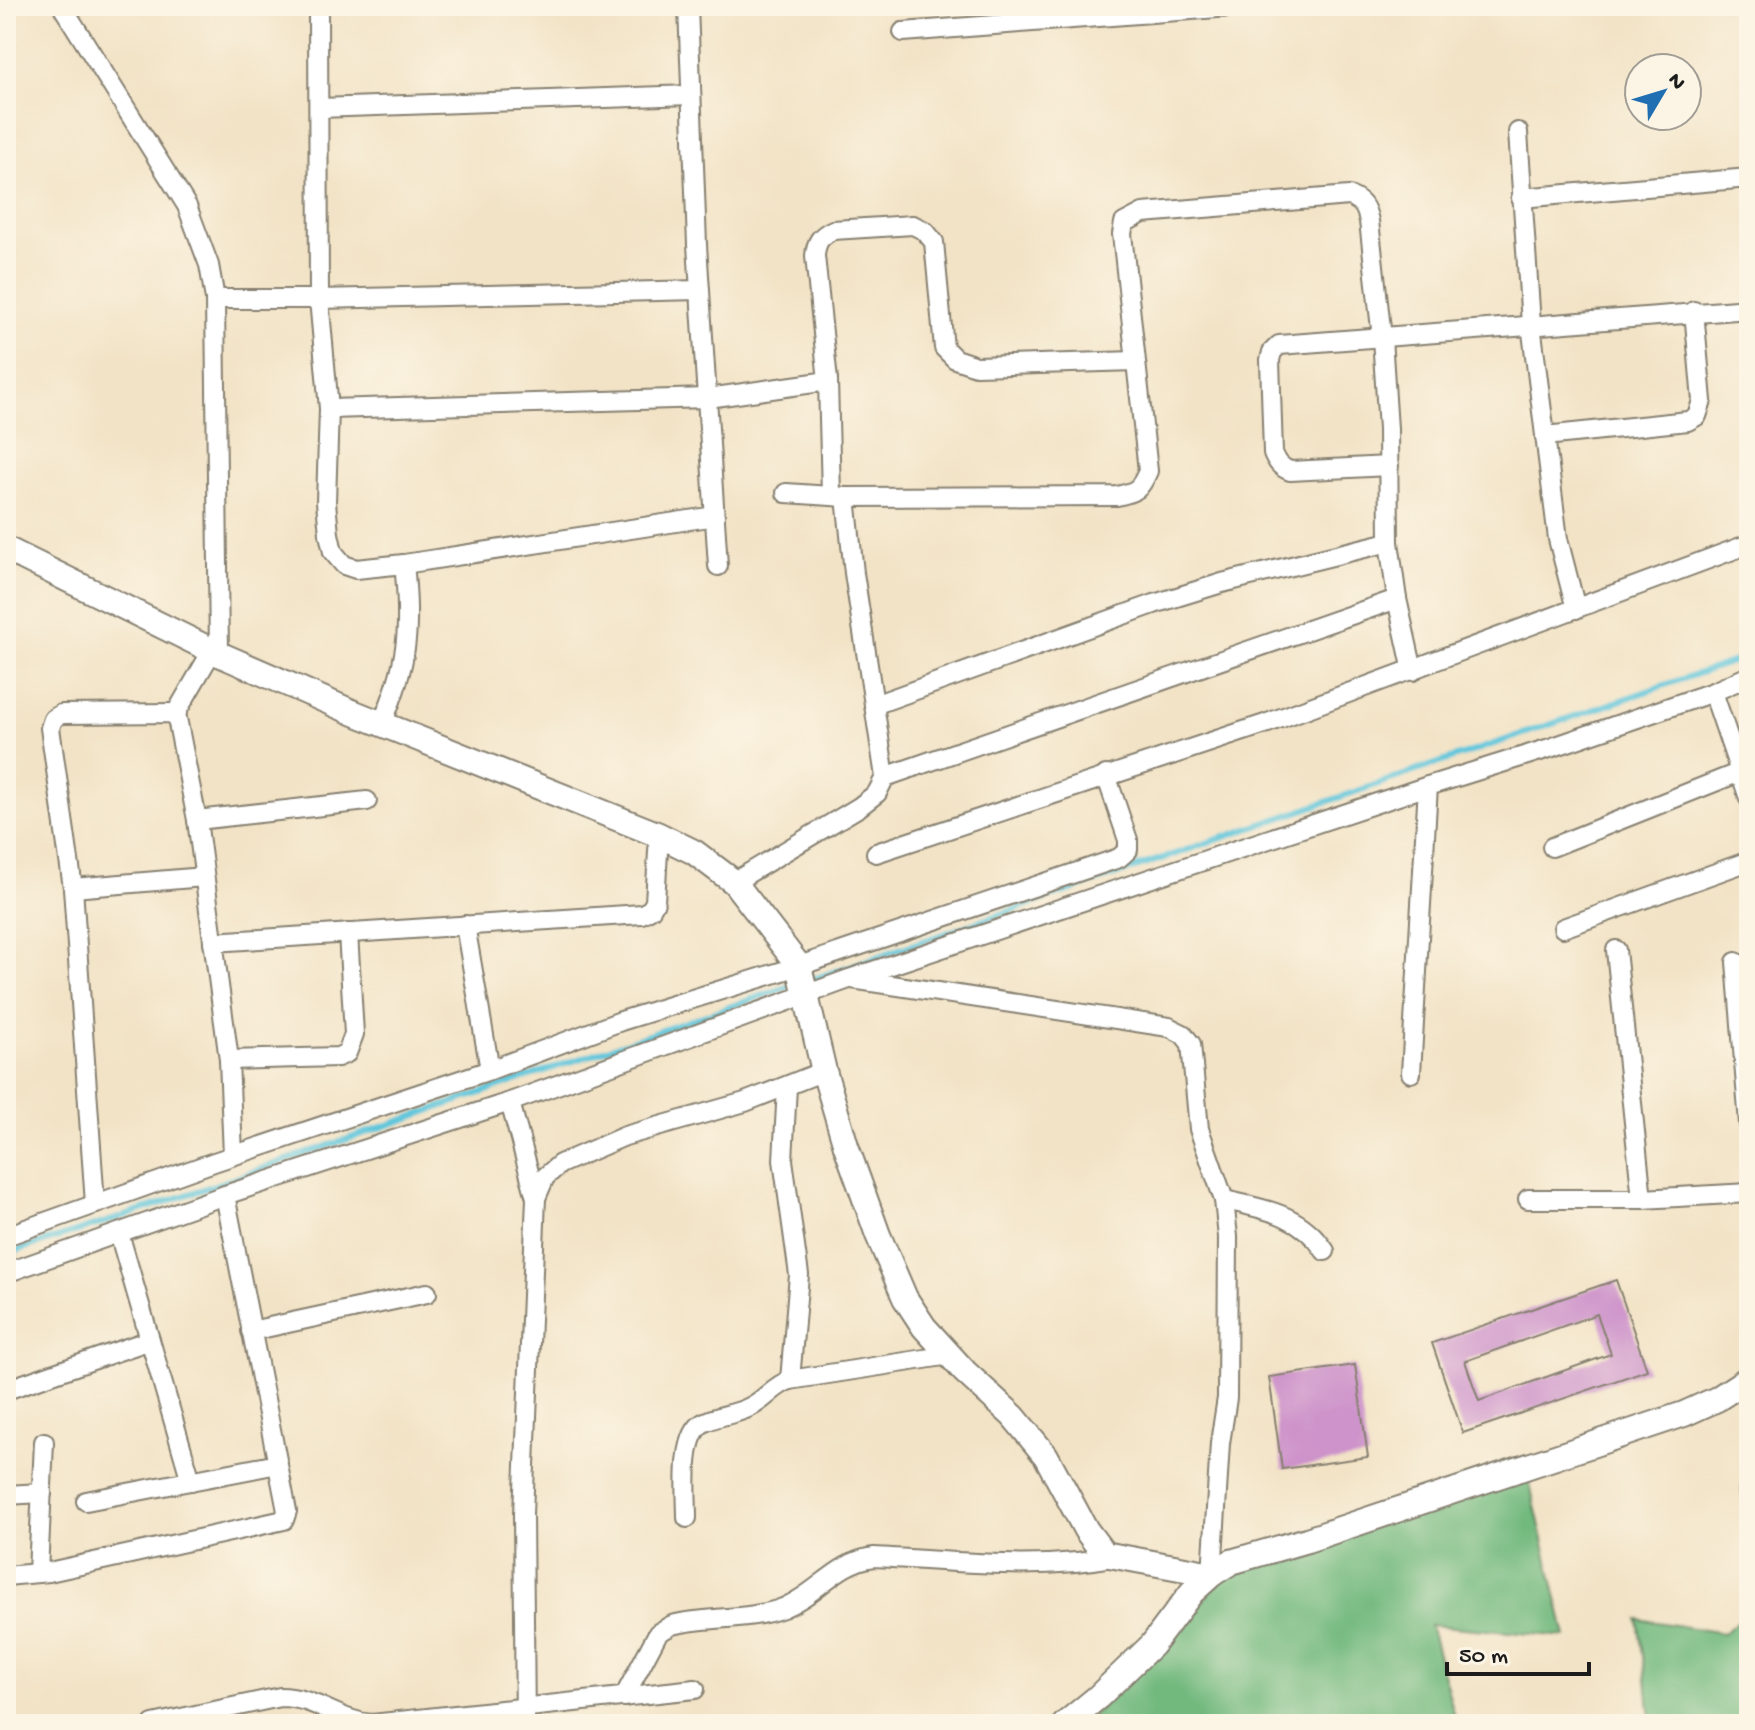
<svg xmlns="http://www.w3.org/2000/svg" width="1755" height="1730" font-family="'Gochi Hand',sans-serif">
<rect width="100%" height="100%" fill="#fcf5e5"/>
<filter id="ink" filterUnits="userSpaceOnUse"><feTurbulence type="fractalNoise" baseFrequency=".0125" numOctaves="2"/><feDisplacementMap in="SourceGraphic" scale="16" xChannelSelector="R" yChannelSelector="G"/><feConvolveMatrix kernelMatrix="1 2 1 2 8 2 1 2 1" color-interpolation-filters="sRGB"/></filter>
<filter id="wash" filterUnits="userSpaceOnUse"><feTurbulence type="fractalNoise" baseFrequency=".006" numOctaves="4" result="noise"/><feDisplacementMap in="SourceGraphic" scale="32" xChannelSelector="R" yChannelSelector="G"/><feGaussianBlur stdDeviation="1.8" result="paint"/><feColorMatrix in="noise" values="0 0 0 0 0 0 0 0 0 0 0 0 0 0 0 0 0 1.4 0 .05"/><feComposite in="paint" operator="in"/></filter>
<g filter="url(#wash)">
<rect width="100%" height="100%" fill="#f2e3c6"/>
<g fill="#72b97e" stroke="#476a4d" stroke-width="2">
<path d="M1748 1427H1749V1534L1742 1490Z"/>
<path d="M1528 1476 1566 1637 1430 1625 1457 1724H1084L1158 1649 1224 1577Z"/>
<path d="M1749 1613V1724H1652L1638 1619 1723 1633Z"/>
</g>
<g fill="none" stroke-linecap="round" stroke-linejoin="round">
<g stroke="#5fc6dc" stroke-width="6">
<path d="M807 981 1749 656"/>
<path d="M6 1254 125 1216 796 984"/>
</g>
</g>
<g id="blocks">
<g fill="#cd93ca" fill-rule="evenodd">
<path d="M1616 1280 1647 1370 1463 1433 1432 1343ZM1597 1314 1611 1354 1479 1401 1465 1361Z"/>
<path d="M1355 1365 1368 1457 1282 1469 1269 1377Z"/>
</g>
</g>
</g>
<g filter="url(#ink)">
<use href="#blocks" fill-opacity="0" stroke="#878071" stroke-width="2"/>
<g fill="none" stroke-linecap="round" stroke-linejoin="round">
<defs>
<g id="street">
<path d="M62 6 187 206 209 265 215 299 219 654"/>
<path d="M318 6 319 299 329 409 326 502 329 534 333 552 344 565 356 569 404 564 715 516"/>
<path d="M688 6 697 245 718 566"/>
<path d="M903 32 1244 6"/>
<path d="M319 108 691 95"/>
<path d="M1518 132 1531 324 1558 539 1576 609"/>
<path d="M1521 198 1749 178"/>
<path d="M215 299H319L700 290"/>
<path d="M329 409 708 398 828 381"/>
<path d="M1545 436 1688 421 1697 416 1702 401 1694 311"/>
<path d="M1389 466 1290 471C1280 467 1277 462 1273 453L1270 360 1272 352 1279 345 1749 309"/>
<path d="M786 493 846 497 1117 496C1136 492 1140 490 1148 471L1122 234 1124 223 1143 213 1349 196C1362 201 1366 207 1369 221L1382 338 1388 429 1389 542 1397 599 1413 671"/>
<path d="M831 495 828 381 815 256C816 242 820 236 833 230L913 225 925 231 934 242 944 348 955 359 976 366 1135 361"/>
<path d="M1713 692 1749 798"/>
<path d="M874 705 1154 604 1222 583 1389 542"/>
<path d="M176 713 212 651"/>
<path d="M382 723C408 664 411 628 404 564"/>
<path d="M885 777 1397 599"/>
<path d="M197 820 367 801"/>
<path d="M1552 847 1740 772"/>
<path d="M876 853 1265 724 1749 544"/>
<path d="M734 882 859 807 877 793 885 777 854 573 846 497"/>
<path d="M73 888 204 877"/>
<path d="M465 925 490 1070"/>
<path d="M1563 928 1749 861"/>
<path d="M213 942 642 914 651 909 655 902 659 835"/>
<path d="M1616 950 1642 1199"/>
<path d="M1736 962 1749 1124"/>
<path d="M852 979 1169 1027 1183 1034 1191 1044 1199 1129 1224 1200 1228 1237 1227 1398 1220 1443 1212 1574"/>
<path d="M229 1060 338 1057 347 1053 354 1034 348 933"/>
<path d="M1411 1073 1428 786"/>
<path d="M787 1087 783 1160 799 1275 790 1380"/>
<path d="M510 1102 536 1198"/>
<path d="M1528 1199H1642L1749 1193"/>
<path d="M1224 1200C1265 1209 1301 1214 1325 1251"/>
<path d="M95 1204 73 888 50 728 53 719 61 714 176 713 197 820 229 1060 233 1155"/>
<path d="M119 1233 191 1481"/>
<path d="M6 1236 214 1162 490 1070 621 1021 799 966 1119 858 1128 850V840L1106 775"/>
<path d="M6 1273 225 1195 510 1102 849 979 1428 786 1553 747 1713 692 1749 676"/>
<path d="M251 1331 427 1293"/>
<path d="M6 1390 150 1340"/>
<path d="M6 1495 42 1493"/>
<path d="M86 1501 278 1464"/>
<path d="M687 1518C687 1494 681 1436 703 1423 717 1415 735 1415 750 1407 765 1400 773 1386 790 1380L950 1355"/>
<path d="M38 1573 44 1442"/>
<path d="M6 1576 49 1572 284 1520 287 1511 225 1195"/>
<path d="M624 1697 658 1633 672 1625C707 1616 748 1621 783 1608 818 1594 836 1562 874 1557 956 1561 1038 1572 1118 1556"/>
<path d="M153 1724 280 1697C316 1697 338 1721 372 1724L695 1689"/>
<path d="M525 1724 523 1514 536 1198 545 1177 560 1164 625 1136 745 1102 824 1071"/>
</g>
<g id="secondary">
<path d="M6 549 219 654 352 712 659 835 694 852 734 882 799 966 824 1071 846 1146 878 1235 905 1298 924 1327 965 1372 1013 1416 1046 1456 1086 1530 1104 1554 1212 1574"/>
<path d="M1065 1724 1098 1697 1152 1645 1192 1592 1212 1574 1231 1562 1307 1540 1684 1414 1717 1399 1749 1378"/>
</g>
</defs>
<use href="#street" stroke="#878071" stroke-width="22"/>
<use href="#secondary" stroke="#878071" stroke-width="28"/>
<use href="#street" stroke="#fff" stroke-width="18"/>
<use href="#secondary" stroke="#fff" stroke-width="24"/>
</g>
</g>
<rect width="1755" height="1730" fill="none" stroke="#fcf5e5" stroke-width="32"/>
<g transform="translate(1663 92) rotate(52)"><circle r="38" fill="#fcf5e5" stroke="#a29e95" stroke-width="2"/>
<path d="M0-6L14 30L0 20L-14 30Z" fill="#1f6fb2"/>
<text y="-12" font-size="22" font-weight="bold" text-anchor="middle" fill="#1c1c1c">N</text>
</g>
<path d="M1447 1662v12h142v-12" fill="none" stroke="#1c1c1c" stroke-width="4"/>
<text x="1459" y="1662" font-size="24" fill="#1c1c1c" stroke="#fcf5e5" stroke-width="6" paint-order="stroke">50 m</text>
</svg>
